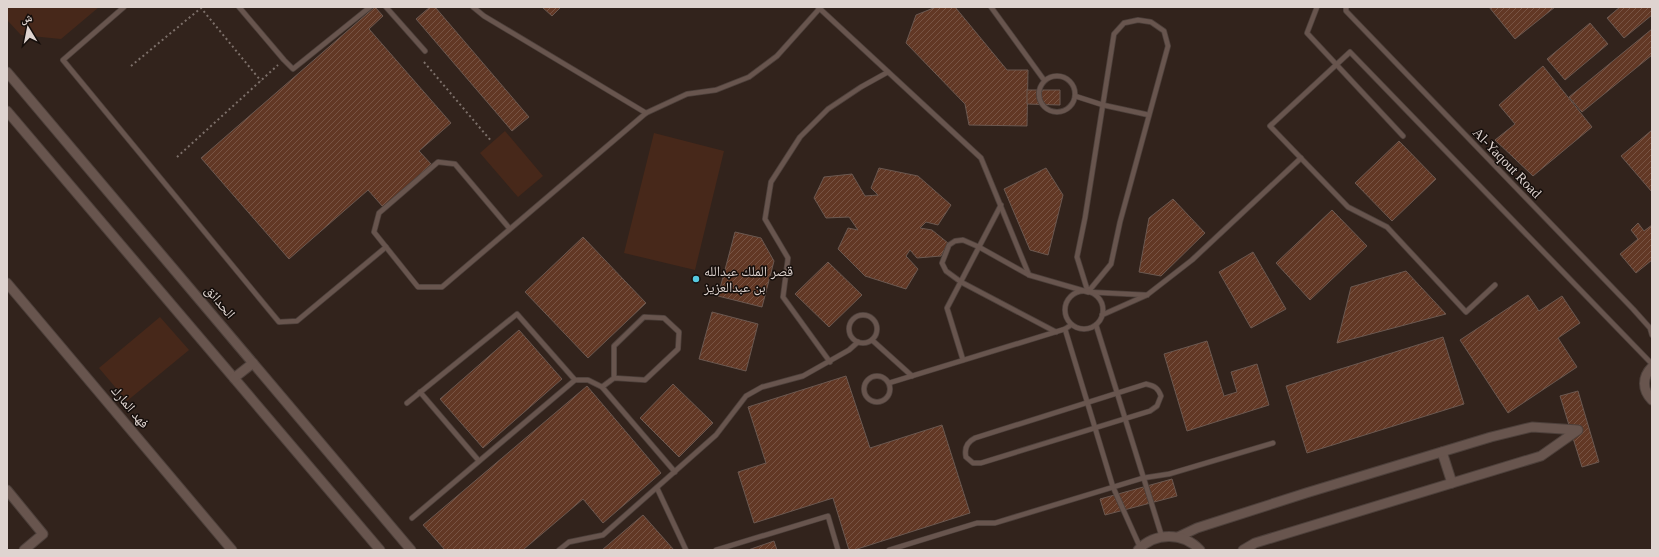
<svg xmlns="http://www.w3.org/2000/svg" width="1659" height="557" font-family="'Times New Roman','Noto Naskh Arabic',serif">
<defs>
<pattern id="building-hatch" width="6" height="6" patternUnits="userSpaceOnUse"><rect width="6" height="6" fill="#623825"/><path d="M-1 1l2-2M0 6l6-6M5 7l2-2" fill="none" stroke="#785444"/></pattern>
</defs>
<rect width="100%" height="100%" fill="#32231c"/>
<g fill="#47281a">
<path d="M7 7H99L61 39 21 35 7 20Z"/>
<path d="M505 131 543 176 518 197 480 153Z"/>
<path d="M654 133 724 151 695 270 624 253Z"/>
<path d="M160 317 189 350 127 401 99 368Z"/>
</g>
<g fill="url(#building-hatch)" stroke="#6b5850">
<path d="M375 7 383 16 369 29 451 123 419 151 432 165 383 207 368 190 289 259 201 158Z"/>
<path d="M430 7H435L529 117 512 131 416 19Z"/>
<path d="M542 7H561L552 16Z"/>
<path d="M936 7H955L1007 70H1028L1027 126 969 125 965 104 906 43 916 15Z"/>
<path d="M1489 7H1555L1515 39Z"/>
<path d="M1620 7H1652V15L1624 38 1607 18Z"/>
<path d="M1590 23 1608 44 1565 80 1547 59Z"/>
<path d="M1652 29V55L1582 112 1569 97Z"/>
<path d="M1543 66 1592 127 1533 176 1495 140 1515 124 1499 105Z"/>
<path d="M1027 90H1060V105L1027 104Z"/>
<path d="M1652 130V192L1621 156Z"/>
<path d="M1399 141 1436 179 1392 221 1355 183Z"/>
<path d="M879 168 918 176 951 205 938 225 926 222 920 228 932 230 948 243 941 256 917 258 910 250 906 256 918 269 906 289 865 276 838 249 848 228 858 230 849 217 826 218 814 198 824 177 852 174 865 196 878 195 871 188Z"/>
<path d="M1046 168 1063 195 1048 255 1030 250 1004 189Z"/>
<path d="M1173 199 1205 233 1161 276 1139 272 1149 218Z"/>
<path d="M1332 210 1367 246 1310 300 1276 263Z"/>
<path d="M1638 223 1644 231 1652 225V260L1636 273 1620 254 1638 239 1631 230Z"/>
<path d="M735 232 761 238 774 261 762 307 718 296Z"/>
<path d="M583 237 646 303 588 358 525 292Z"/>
<path d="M1253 252 1286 309 1251 328 1219 272Z"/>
<path d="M828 262 862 295 829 327 795 294Z"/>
<path d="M1406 271 1446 314 1337 343 1351 287Z"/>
<path d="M1528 295 1539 311 1562 296 1580 323 1558 338 1577 367 1508 413 1460 340Z"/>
<path d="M712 312 758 324 746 371 699 359Z"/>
<path d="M519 330 562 379 483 448 440 399Z"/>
<path d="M1443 337 1464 404 1307 453 1286 386Z"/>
<path d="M1207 341 1224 396 1237 392 1231 372 1257 364 1269 405 1187 431 1164 354Z"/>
<path d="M846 376 870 448 942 425 970 513 854 550H849L833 498 754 523 738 472 766 463 748 407Z"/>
<path d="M673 384 713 423 679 457 640 418Z"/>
<path d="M587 386 661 473 603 523 583 499 523 550H445L423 525Z"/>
<path d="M1578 391 1599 462 1582 467 1560 396Z"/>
<path d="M1172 479 1177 496 1105 515 1100 499Z"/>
<path d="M643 515 674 550H602Z"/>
<path d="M774 541 777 550H748Z"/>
</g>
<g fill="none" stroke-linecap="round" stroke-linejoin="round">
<defs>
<g id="lane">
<path d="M124 7 63 60 279 322 297 321 386 247"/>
<path d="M239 7 284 60 293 69 370 7"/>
<path d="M386 7 425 51"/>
<path d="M473 7 484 16 646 113"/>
<path d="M818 7 981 158 1029 275"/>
<path d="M991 7 1044 80"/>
<path d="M1317 7 1307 33 1403 136"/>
<path d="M1346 7V11L1633 309 1650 328 1652 335"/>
<path d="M1138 20 1151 22 1164 31 1168 46 1120 222 1111 264 1088 292 1077 257 1085 218 1114 34 1124 23Z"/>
<circle cx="1057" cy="94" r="18"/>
<path d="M1075 96 1103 105 1149 115"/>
<path d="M510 229 455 164 438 162 379 213 374 232 418 287H442L646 113 687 94 716 90 749 77 777 56 820 8"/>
<path d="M1495 285 1466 312 1387 227 1348 207 1270 126 1350 52 1652 364"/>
<circle cx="1084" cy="310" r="19"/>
<circle cx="863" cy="329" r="14"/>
<path d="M1102 315 1147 295 1192 260 1301 158"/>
<path d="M1096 325 1162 537"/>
<path d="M1065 329 1113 487 1140 547"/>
<path d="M1056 332 961 282 946 271 942 263 949 245 955 241 963 240 979 247 1029 275 1088 292 1147 295"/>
<path d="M872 340 912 376"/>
<path d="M963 360 947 308 1001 205"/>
<path d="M830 362 783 297 788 258 765 219 771 182 800 137 828 109 861 87 888 72"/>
<circle cx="877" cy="389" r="13"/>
<path d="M889 383 1065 329 1071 325"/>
<path d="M1146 384C1155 386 1158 388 1161 396L1157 406 1150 411 981 463H973L966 457C964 448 967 442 975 438Z"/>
<path d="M602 387 614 378 645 380 678 349 679 332 664 318 644 317 614 346V378"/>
<path d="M420 392 479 461"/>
<path d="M407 403 517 314 575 380H588L602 387 675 472"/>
<path d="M657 488 686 550"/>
<path d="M412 518 575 380"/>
<path d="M559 550 569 542 603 535 716 435 746 396 762 387 803 376 849 350 858 342"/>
<path d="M716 550 828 516 838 550"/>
<path d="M889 550 977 523H995L1143 478 1169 474 1273 443"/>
</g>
<g id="street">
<path d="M7 72 411 550"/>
<path d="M7 111 380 550"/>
<path d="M7 283 232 550"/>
<path d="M1652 367C1642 377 1642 390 1652 400"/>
<path d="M234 378 253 363"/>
<path d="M1442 452 1452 483"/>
<path d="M7 490 43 534 24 550"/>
<path d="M1178 537 1197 528 1306 493 1491 437 1532 427 1578 430 1541 456 1255 543 1243 550"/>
<path d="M1138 550C1155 532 1183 532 1200 550"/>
</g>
</defs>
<use href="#lane" stroke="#4d403b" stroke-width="6"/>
<use href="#street" stroke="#4d403b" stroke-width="11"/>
<g stroke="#7d706a" stroke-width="2" stroke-dasharray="2 3" stroke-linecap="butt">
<path d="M424 62 492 142"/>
<path d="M131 66 201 8 261 81"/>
<path d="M177 157 278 65"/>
</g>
<use href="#lane" stroke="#68554e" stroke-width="4.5"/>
<use href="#street" stroke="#68554e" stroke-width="9"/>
</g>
<circle fill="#56c9e0" stroke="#150e0b" stroke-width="1.5" cx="696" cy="279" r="4"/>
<g text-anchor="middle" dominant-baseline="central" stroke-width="3" stroke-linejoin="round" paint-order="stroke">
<g font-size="14" fill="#dfd4d0" stroke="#150e0b">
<text transform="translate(1507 163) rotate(46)">Al-Yaqout Road</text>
<text transform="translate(220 302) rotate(50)">الحدائق</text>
<text transform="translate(130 407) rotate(50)">فهد المارك</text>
</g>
<g font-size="14" fill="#dfd4d0" stroke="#150e0b" text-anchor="start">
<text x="704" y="271">قصر الملك عبدالله<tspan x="704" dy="16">بن عبدالعزيز</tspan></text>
</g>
</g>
<rect width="1659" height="557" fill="none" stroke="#dfd4d0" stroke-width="16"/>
<g transform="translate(28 28) rotate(350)" stroke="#150e0b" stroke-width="3" paint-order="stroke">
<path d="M0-3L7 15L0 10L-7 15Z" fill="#dfd4d0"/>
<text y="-6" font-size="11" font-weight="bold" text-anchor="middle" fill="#dfd4d0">ش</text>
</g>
</svg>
